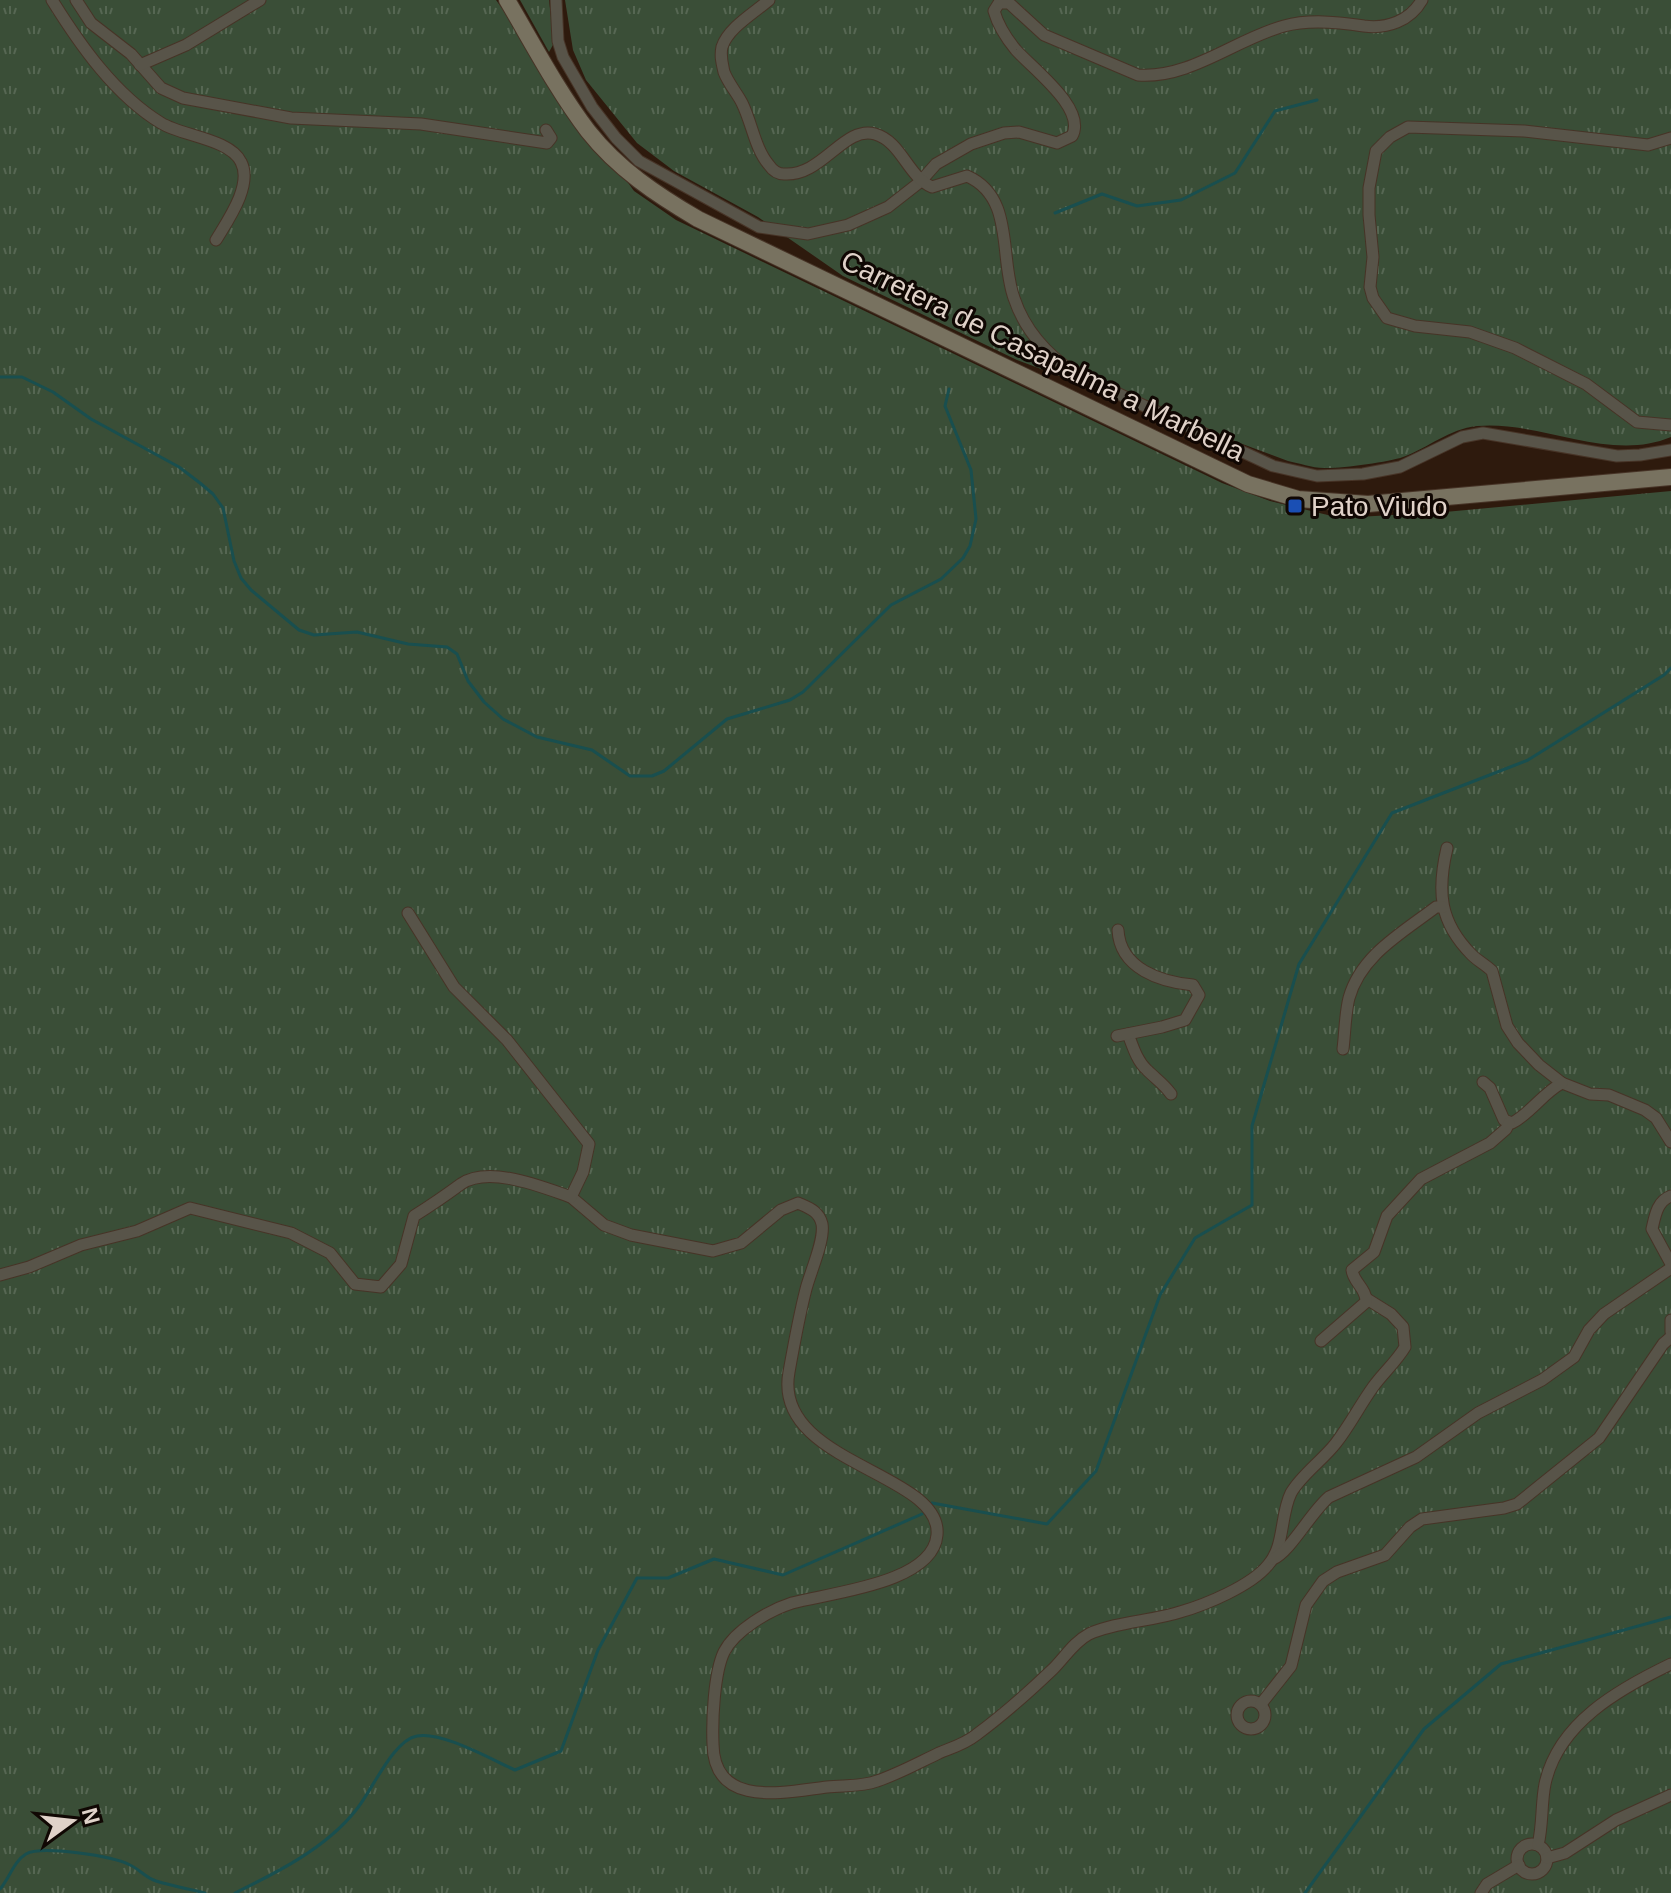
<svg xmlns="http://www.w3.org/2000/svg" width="1671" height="1893" font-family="Helvetica,sans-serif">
<defs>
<pattern id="grass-tufts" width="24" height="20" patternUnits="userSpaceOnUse" patternTransform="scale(2)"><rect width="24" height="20" fill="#3a4e37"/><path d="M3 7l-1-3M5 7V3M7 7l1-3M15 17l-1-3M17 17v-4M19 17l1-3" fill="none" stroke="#566753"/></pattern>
</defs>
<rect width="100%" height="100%" fill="#2e1a0d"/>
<g fill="url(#grass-tufts)">
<path d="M0 0H496L634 191 676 220 1222 483 1270 501 1340 518 1445 512 1671 491V1893H0Z"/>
<path d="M520 0H549L554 43 549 52Z"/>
<path d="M565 0H1671V437C1609 463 1540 420 1477 426 1449 429 1428 448 1403 457 1389 462 1338 469 1324 468 1312 468 1299 463 1288 461L1017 360 843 276 758 217 674 171 637 143 586 80 573 50Z"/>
</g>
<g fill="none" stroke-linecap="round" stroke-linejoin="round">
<g stroke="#194f4f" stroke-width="3">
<path d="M1055 213 1102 194 1137 206 1181 200 1235 173 1275 111 1317 100"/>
<path d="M0 377H22L53 392 91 419 179 467 200 483 213 494 223 508 234 561 241 578 251 590 299 630 314 635 357 632 408 644 447 647 457 654 468 681 484 702 503 719 537 737 592 750 630 776H652L664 771 727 719 790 700 803 692 891 605 941 579 963 558 970 546 976 519 971 470 945 406 949 389"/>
<path d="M932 1503 1047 1524 1096 1471 1160 1295 1195 1238 1252 1205V1126L1299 964 1392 813 1528 760 1664 675 1671 668"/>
<path d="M0 1889C9 1879 14 1861 26 1854 41 1845 113 1856 130 1865 139 1869 146 1878 156 1881 172 1886 189 1889 205 1893"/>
<path d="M235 1893C278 1872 326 1848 356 1810 372 1791 393 1740 417 1736 442 1731 492 1760 515 1770L561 1751 598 1650 637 1578H668L714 1559 783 1575 922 1514"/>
<path d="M1305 1893 1424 1729 1501 1664 1671 1617"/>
</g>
<defs>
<g id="minor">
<path d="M52 0C80 45 115 95 161 123 182 136 230 139 241 162 253 185 228 220 216 240"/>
<path d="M76 0 91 23 131 54 161 88 183 98 291 118 421 124 547 143 551 138 546 130"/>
<path d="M556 0 558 41 563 57 592 107 616 138 639 161 759 227 808 234 848 225 888 207 920 182 936 164 971 144 1004 133 1019 132 1057 143 1072 136C1087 109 1033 69 1016 50 1006 38 998 25 994 11L999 3H1009L1044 35 1138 75C1190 79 1236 39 1284 26 1309 19 1338 22 1364 26 1387 29 1410 21 1422 0"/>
<path d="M769 0C754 13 728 28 722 47 720 56 722 63 724 72 728 83 737 93 742 103 752 123 755 149 769 165 773 171 777 174 784 174 822 177 844 125 875 134 902 142 907 176 932 187L967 176C1015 197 999 257 1014 298 1025 331 1047 355 1076 374L1273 466 1317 476 1363 474 1400 467 1462 437 1483 433 1617 456 1640 455 1671 450"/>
<path d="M140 65 186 45 260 0"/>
<path d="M1671 138 1648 145 1524 131 1408 127 1390 137 1376 151 1369 188V215L1373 257 1370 287 1373 298 1387 318 1415 326 1470 332 1515 348 1586 384 1637 422 1671 425"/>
<path d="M1447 848C1437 891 1439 922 1472 955 1478 961 1486 965 1492 971L1507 1026 1518 1043 1539 1065 1562 1083 1590 1094 1609 1095 1645 1110 1656 1118 1671 1142"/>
<path d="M1128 1034C1133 1047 1137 1061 1147 1070 1156 1079 1164 1084 1171 1094"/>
<path d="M1117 1036 1162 1027 1185 1020 1199 995 1193 985C1161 982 1120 969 1118 930"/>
<path d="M1343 1049C1345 1033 1345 1014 1349 998 1361 955 1402 933 1436 907H1443"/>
<path d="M1483 1082 1490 1088 1504 1120 1512 1123C1531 1113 1543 1093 1562 1083"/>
<path d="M1671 1196C1657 1201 1655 1216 1652 1229L1671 1264"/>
<path d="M571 1197 604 1225 631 1235 713 1251 741 1243 781 1210 798 1203C809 1208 819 1211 822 1224 825 1240 810 1273 806 1289 799 1316 794 1344 789 1372 772 1464 943 1472 937 1535 933 1584 827 1593 792 1603 770 1610 735 1630 724 1652 714 1673 712 1720 713 1744 714 1809 785 1792 827 1787 843 1785 861 1787 877 1781 898 1774 918 1763 939 1753 951 1748 965 1744 976 1735 1003 1715 1029 1692 1053 1669 1065 1657 1074 1642 1089 1634 1115 1622 1152 1621 1180 1612 1205 1605 1251 1586 1268 1565 1285 1546 1280 1515 1291 1493 1301 1475 1323 1460 1336 1443 1350 1425 1360 1405 1373 1387 1383 1373 1396 1362 1405 1347L1403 1327 1391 1314 1367 1299"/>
<path d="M0 1275 29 1267 81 1245 137 1231 190 1208 291 1233 330 1253 355 1284 381 1287 401 1264 414 1216C430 1206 446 1195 461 1184 489 1165 542 1187 571 1197L583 1172 589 1144 507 1040 454 987 408 913"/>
<path d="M1671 1320V1332"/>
<path d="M1321 1341 1366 1302C1367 1289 1353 1282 1352 1270L1374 1252 1387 1216 1421 1179 1490 1143 1506 1129 1509 1123"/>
<path d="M1273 1559C1290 1552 1311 1512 1329 1497L1416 1457 1478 1413 1542 1380 1574 1357 1589 1330 1604 1314 1671 1268"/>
<circle cx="1251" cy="1715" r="14"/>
<path d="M1261 1704 1291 1666 1306 1605 1323 1581 1337 1572 1385 1555 1410 1527 1422 1519 1504 1508 1517 1504 1599 1438 1663 1344 1671 1337"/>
<circle cx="1532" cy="1859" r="15"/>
<path d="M1538 1845C1543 1825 1541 1804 1545 1784 1558 1723 1619 1689 1671 1664"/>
<path d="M1547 1858 1565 1853 1616 1820 1671 1795"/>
<path d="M1481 1893 1487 1884 1519 1865"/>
</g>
<path id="secondary" d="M507 0C533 44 557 90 588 131 618 169 657 195 698 219L1248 484 1298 499 1368 504 1671 477"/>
</defs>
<use href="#minor" stroke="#473427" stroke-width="13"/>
<use href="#secondary" stroke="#473427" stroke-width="18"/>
<use href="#minor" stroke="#585449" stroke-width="11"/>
<use href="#secondary" stroke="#787260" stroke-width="16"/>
</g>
<rect fill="#1a4fb4" stroke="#100703" stroke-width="3" x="1287" y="498" width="16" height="16" rx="4"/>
<g text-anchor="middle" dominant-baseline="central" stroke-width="6" stroke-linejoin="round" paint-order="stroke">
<g font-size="28" fill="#e0d2c9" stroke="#100703">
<text transform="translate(1043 356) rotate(26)">Carretera de Casapalma a Marbella</text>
</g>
<g font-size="28" fill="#e0d2c9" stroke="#100703" text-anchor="start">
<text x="1311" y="506">Pato Viudo</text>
</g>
</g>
<g transform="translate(72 1821) rotate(75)" stroke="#100703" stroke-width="6" paint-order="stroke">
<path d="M0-6L14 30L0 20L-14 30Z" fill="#e0d2c9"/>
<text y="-12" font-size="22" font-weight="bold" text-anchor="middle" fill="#e0d2c9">N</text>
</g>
</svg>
